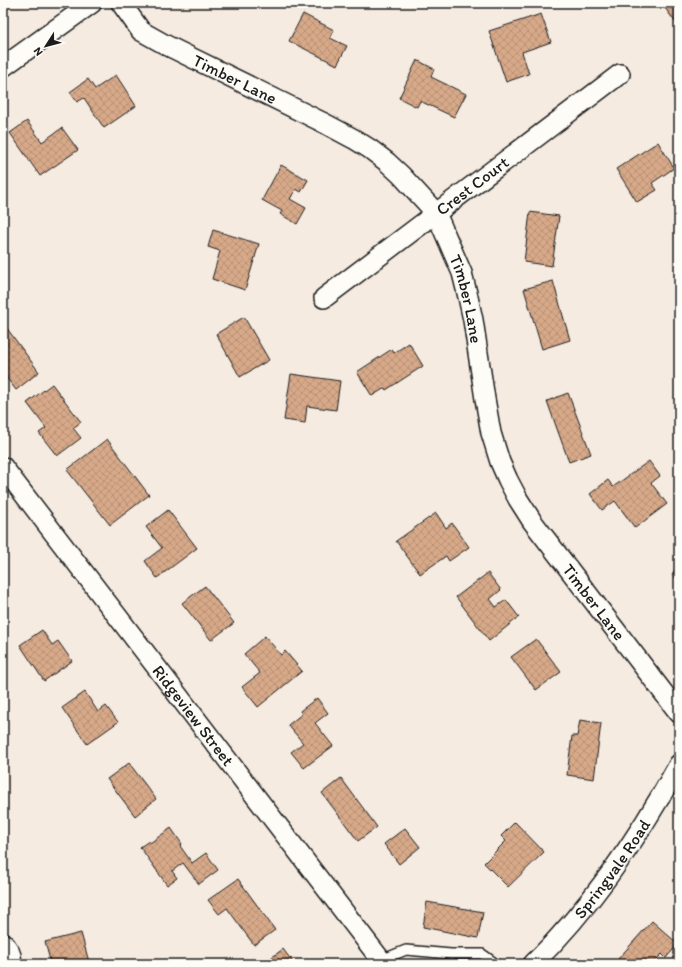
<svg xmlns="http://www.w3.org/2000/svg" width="682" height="967" font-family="Itim,sans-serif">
<defs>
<pattern id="building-cross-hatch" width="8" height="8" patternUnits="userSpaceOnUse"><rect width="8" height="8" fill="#d7a989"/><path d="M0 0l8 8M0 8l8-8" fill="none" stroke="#b89176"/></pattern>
</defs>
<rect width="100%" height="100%" fill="#f5ebe1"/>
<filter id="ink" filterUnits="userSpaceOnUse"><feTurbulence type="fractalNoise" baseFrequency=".025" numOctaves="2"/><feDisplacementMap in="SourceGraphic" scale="8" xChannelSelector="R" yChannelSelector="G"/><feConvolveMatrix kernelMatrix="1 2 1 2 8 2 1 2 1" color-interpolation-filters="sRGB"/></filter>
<g filter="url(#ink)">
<g fill="url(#building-cross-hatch)" stroke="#1c1c1c">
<path d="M673 3H679V27L665 8Z"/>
<path d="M303 14 334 30 330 38 347 46 337 65 289 41Z"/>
<path d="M541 14 551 42 522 52 529 74 506 82 489 31Z"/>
<path d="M417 60 434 69 431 77 466 94 454 117 420 101 417 107 399 98Z"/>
<path d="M116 75 136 106 104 128 84 98 77 102 70 92 88 79 95 89Z"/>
<path d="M27 121 42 142 62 128 78 150 40 176 10 133Z"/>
<path d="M658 142 674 168 652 183 657 190 637 202 616 169Z"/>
<path d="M281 165 308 180 301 192 296 189 290 199 306 208 297 224 280 214 282 211 262 200Z"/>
<path d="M530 212 559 216 552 266 524 262Z"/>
<path d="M213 230 259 244 245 290 212 279 220 251 208 247Z"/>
<path d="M553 281 570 340 542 349 524 289Z"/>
<path d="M244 317 269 360 240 377 216 334Z"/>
<path d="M3 323 39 372 16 390 3 373Z"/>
<path d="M409 343 423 366 386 390 385 388 372 396 357 372 392 349 394 353Z"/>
<path d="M291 374 340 381 336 410 307 406 305 423 284 420Z"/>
<path d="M52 384 81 422 73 428 81 438 57 456 39 433 46 428 27 403Z"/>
<path d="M568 393 591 454 569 462 547 401Z"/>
<path d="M107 439 149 495 110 525 67 470Z"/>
<path d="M649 461 660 476 651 483 667 504 635 528 615 501 602 510 590 494 608 480 613 487Z"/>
<path d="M168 510 197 548 157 578 145 561 162 548 146 527Z"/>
<path d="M436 513 446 528 452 523 469 547 449 561 446 556 420 574 396 541Z"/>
<path d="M679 560V579L672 576Z"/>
<path d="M488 573 501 590 490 599 496 607 506 600 519 617 489 641 456 597Z"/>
<path d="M205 586 234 623 211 640 182 603Z"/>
<path d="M42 630 52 645 58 641 72 661 44 681 20 645Z"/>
<path d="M265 636 281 655 285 651 302 671 258 707 242 687 260 673 244 654Z"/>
<path d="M536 639 561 672 536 690 511 657Z"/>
<path d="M85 692 98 712 106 706 118 722 87 744 62 708Z"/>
<path d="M317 698 328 713 315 723 333 746 304 768 291 752 303 743 288 725 302 714 300 711Z"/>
<path d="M580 720 601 723 594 779 567 775 572 736H577Z"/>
<path d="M129 763 156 799 135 816 107 779Z"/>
<path d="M341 778 377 827 358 841 322 793Z"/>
<path d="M515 822 544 852 508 887 484 863 506 841 501 836Z"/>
<path d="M171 828 182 844 180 846 192 863 206 853 218 870 199 884 183 863 172 871 177 878 167 885 140 847 149 841 150 843Z"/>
<path d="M405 828 420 847 399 864 384 844Z"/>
<path d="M238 879 275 930 254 945 227 908 219 914 208 900Z"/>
<path d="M427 902 483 912 478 938 423 927Z"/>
<path d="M652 921 678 944 666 958 662 954 652 964H624L618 959Z"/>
<path d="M81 933 89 962 81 964H51L45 942Z"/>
<path d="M283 949 294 964H263Z"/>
</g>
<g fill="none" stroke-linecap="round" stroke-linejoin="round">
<defs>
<path id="service" d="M381 960 406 950 451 954H482L496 964"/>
<g id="minor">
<path id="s1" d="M121 3 141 31 166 45 322 122 354 139 370 149 387 162 401 175 436 213 462 273 468 297 473 320 485 399 491 433 500 462 508 480 518 499 532 521 679 713"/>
<path d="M3 67 92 3"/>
<path id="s2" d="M324 298 620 74"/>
<path id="s3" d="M3 467 384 964"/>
<path d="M3 943C9 949 13 956 11 964"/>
<path id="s4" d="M533 964C593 905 639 837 679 764"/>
</g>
</defs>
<use href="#service" stroke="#1c1c1c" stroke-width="12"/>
<use href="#minor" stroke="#1c1c1c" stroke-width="22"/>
<use href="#service" stroke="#fdfcf7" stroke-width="9"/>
<use href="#minor" stroke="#fdfcf7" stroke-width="19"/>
</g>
</g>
<g text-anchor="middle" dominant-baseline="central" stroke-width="3" stroke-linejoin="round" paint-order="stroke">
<g font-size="17" fill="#1c1c1c" stroke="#fdfcf7">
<text stroke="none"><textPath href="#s1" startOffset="140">Timber Lane</textPath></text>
<text stroke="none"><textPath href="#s2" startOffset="186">Crest Court</textPath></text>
<text stroke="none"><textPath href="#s1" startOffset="476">Timber Lane</textPath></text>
<text stroke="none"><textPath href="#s1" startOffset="812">Timber Lane</textPath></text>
<text stroke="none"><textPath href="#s3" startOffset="313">Ridgeview Street</textPath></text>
<text stroke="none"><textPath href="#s4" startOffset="124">Springvale Road</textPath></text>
</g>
</g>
<rect width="682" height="967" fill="none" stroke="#fdfcf7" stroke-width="16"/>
<rect x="8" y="8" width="666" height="951" fill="none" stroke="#1c1c1c" stroke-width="1.5" filter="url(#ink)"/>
<g transform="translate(46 46) rotate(234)" stroke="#fdfcf7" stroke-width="3" paint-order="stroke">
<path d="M0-3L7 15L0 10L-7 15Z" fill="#1c1c1c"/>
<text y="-6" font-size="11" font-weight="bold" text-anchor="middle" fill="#1c1c1c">N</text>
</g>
</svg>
